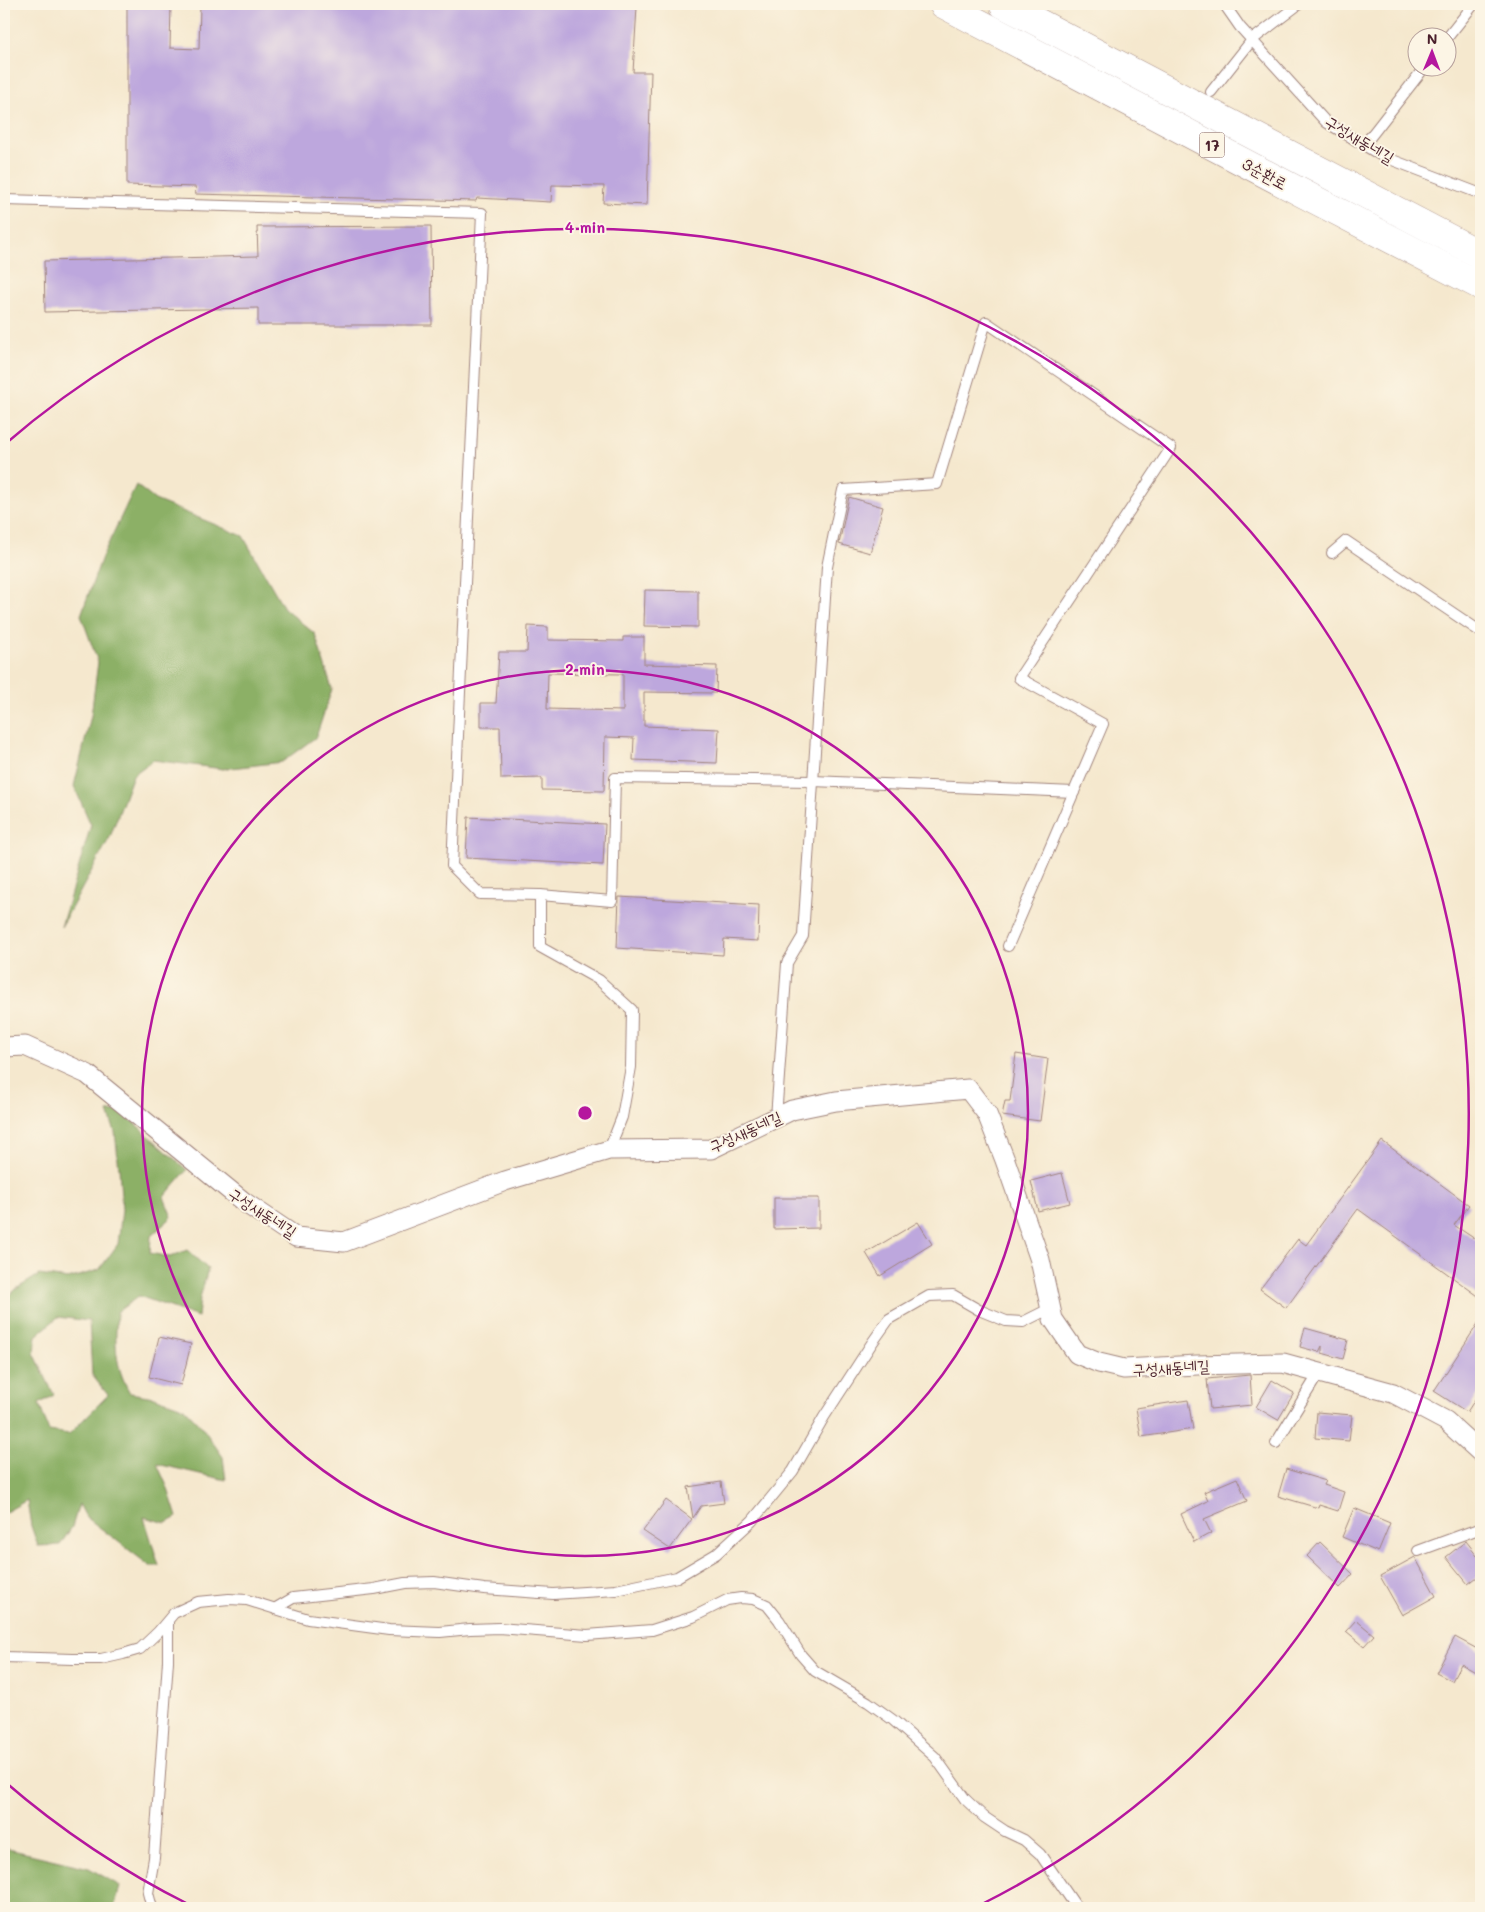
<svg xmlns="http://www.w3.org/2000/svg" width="1485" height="1912" font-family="Mali,'Poor Story',sans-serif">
<rect width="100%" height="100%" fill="#fcf5e5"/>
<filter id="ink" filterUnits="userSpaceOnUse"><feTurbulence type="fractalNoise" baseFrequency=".02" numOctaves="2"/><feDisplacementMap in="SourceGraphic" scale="10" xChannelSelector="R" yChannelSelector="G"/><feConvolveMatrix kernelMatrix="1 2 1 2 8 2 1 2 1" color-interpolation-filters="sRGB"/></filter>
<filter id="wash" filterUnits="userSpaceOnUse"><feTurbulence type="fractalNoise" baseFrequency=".0096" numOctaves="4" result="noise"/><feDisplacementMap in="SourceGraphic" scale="20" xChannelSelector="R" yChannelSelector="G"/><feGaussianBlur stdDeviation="1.12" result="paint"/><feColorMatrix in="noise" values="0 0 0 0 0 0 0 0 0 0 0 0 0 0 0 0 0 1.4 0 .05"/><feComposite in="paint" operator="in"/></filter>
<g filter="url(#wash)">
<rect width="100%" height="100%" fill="#f5e8ce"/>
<g fill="#8cb066" stroke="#6b6848" fill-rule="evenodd">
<path d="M136 485 155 500 243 536 284 608 315 634 332 689 316 737 282 762 223 769 153 760 133 775 110 837 61 927 91 825 74 786 91 716 98 662 81 615 102 557Z"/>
<path d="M121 1111 187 1170 164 1197 172 1217 151 1236 150 1253 170 1257 187 1250 208 1269 200 1298 198 1317 139 1296 117 1312C115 1343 114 1365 130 1393L154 1397 183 1407 202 1427 223 1457 226 1480 157 1464 167 1486 177 1517 166 1523 144 1517 159 1566H150L86 1517 79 1504 72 1527 60 1545 38 1546 31 1526 27 1500 4 1513V1301L16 1289 39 1275 68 1279 99 1270 118 1244 122 1210 119 1168 115 1132 108 1112ZM58 1317 89 1321 92 1375 108 1395 69 1434 49 1431 39 1404 54 1395 34 1353 36 1336Z"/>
<path d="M4 1848 89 1868 120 1886 114 1908H4Z"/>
</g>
<g id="blocks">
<g fill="#bda7dd" fill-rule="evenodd">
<path d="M127 4H171L170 48 199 49 200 4H584L637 7 633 72H651L647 205 603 203 604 186 552 185 551 202 477 198 476 201 195 194 196 187 127 185Z"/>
<path d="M431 226 432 325H258V308L45 312 44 261 258 256 257 227Z"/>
<path d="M849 497 883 507 870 553 839 544Z"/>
<path d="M645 590 698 591V627L644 626Z"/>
<path d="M528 626 548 627V640L623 641V637H644V664L717 666 716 693 644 692V726L719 729 717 763 633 760 634 738 605 737 604 791 542 790V778L501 779 500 727H481V703H496L499 652H527ZM548 673 623 674V711L547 709Z"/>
<path d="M468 817 605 824 603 865 466 858Z"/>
<path d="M619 897 759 905 758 941 724 939 723 955 617 948Z"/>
<path d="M1016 1054 1048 1059 1040 1121 1002 1116 1005 1101H1010Z"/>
<path d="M1382 1141 1469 1205 1454 1225 1481 1243V1298L1358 1209 1286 1308 1260 1289 1298 1239 1306 1245Z"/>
<path d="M1062 1173 1070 1203 1038 1211 1031 1181Z"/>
<path d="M774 1198H819V1228L774 1229Z"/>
<path d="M918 1222 932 1244 880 1276 866 1253Z"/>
<path d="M1481 1319V1390L1467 1412 1434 1391Z"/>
<path d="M1305 1328 1348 1340 1343 1359 1322 1353V1346L1319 1352 1300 1347Z"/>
<path d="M159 1337 191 1344 181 1385 149 1377Z"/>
<path d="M1250 1375 1252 1405 1210 1409 1207 1379Z"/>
<path d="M1272 1380 1294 1393 1278 1420 1256 1407Z"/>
<path d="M1188 1400 1193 1429 1141 1437 1136 1408Z"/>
<path d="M1317 1412 1352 1415 1349 1441 1315 1438Z"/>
<path d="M1286 1469 1326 1481 1324 1485 1344 1492 1338 1511 1319 1505 1318 1508 1278 1496Z"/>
<path d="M1237 1478 1247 1501 1204 1519 1211 1533 1194 1542 1181 1514 1208 1501 1204 1492Z"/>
<path d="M721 1482 724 1503 701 1506 693 1518 688 1487Z"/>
<path d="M666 1500 692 1519 670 1549 643 1531Z"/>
<path d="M1354 1508 1390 1523 1378 1552 1342 1537Z"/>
<path d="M1466 1541 1481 1560V1574L1468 1584 1446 1557Z"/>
<path d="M1320 1542 1353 1574 1340 1588 1307 1556Z"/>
<path d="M1415 1557 1436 1596 1402 1615 1380 1576Z"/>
<path d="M1356 1620 1374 1635 1364 1646 1346 1631Z"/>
<path d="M1455 1637 1481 1651V1675L1461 1664 1452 1681 1436 1673Z"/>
</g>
</g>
</g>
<g filter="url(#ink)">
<use href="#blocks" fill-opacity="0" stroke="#a0847c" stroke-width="1"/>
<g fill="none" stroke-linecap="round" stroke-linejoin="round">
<defs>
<g id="lane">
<path d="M1224 4 1240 27 1326 122 1382 156 1481 194"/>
<path d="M1447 38 1474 4"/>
<path d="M1211 92 1252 40 1299 4"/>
<path d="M1364 145 1424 68"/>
<path d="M4 200 482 213 452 866 480 894 540 895V947L599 980 632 1010 631 1067 622 1117 609 1150"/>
<path d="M1332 553 1346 541 1481 632"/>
<path d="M540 895 612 901 615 778 813 781 1074 792"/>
<path d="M776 1118 787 963 803 936 827 567 843 490 937 484 986 322 1171 448 1019 678 1103 724 1008 946"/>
<path d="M1276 1443 1319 1373"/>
<path d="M1418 1551 1481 1528"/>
<path d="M276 1608 293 1598 374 1589 405 1583 434 1582 484 1589 553 1594 616 1590 677 1577 716 1554 752 1521 793 1471 824 1417 872 1343 889 1319 929 1296 953 1295 979 1310 1006 1321 1023 1322 1051 1308"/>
<path d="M4 1657 73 1659H101L123 1654 140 1649 158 1632 174 1613 198 1602 229 1599 247 1600 308 1619 389 1630 440 1632 470 1629 499 1628 587 1635 652 1630 693 1617 727 1600 741 1598 753 1599 767 1605 779 1620 801 1655 815 1671 868 1702 893 1720 935 1757 965 1799 984 1817 1005 1831 1024 1840 1040 1854 1077 1908"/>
<path d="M152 1908 148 1893 154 1858 168 1661V1621"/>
</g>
<path id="street" d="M4 1047 25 1046 87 1074 244 1202 296 1237 344 1242 505 1181 609 1150 711 1149 792 1110 836 1101 968 1089 987 1114 1005 1160 1040 1260 1053 1319 1077 1354 1099 1363 1124 1369 1197 1365 1283 1363 1393 1393 1446 1421 1481 1453"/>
<g id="highway">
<path d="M943 4 1306 195 1481 286"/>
<path d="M1003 4 1481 255"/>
</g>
</defs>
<use href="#lane" stroke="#a0847c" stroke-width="12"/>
<use href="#street" stroke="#a0847c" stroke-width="21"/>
<use href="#highway" stroke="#a0847c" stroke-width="29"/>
<use href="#lane" stroke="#fff" stroke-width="10"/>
<use href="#street" stroke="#fff" stroke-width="19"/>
<use href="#highway" stroke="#fff" stroke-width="28"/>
</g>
</g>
<g fill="none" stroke="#b5179e" stroke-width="2.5">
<circle cx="585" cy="1113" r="443"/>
<path d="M190 1905A885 885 0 0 1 4 1781M4 445A885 885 0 1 1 980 1905"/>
</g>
<g text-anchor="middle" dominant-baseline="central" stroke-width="4" stroke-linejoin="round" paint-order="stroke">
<rect fill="#fcf5e5" stroke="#7f5f63" stroke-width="1" x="1199.5" y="132.5" width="25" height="25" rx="4"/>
<g font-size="15" font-weight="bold" fill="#4a1f2b">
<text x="1212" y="145">17</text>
</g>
<g font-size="16" fill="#4a1f2b" stroke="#fcf5e5">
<text transform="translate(1360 139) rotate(31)">구성새동네길</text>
<text transform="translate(1265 173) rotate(28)">3순환로</text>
<text transform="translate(745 1131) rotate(-24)">구성새동네길</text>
<text transform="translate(263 1212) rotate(33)">구성새동네길</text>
<text transform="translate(1171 1367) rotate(-3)">구성새동네길</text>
</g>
</g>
<circle cx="585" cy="1113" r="8" fill="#b5179e" stroke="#fcf5e5" stroke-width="2.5"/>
<g font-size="15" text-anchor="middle" font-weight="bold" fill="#b5179e" stroke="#fcf5e5" stroke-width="4" stroke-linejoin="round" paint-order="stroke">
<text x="585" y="233">4 min</text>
<text x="585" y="675">2 min</text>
</g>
<rect width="1485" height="1912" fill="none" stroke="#fcf5e5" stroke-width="20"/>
<g transform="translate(1432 52) rotate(1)"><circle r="24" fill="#fcf5e5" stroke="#b59f9b"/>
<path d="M0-4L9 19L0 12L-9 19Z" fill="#b5179e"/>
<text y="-8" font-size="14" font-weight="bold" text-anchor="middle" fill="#4a1f2b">N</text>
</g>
</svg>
